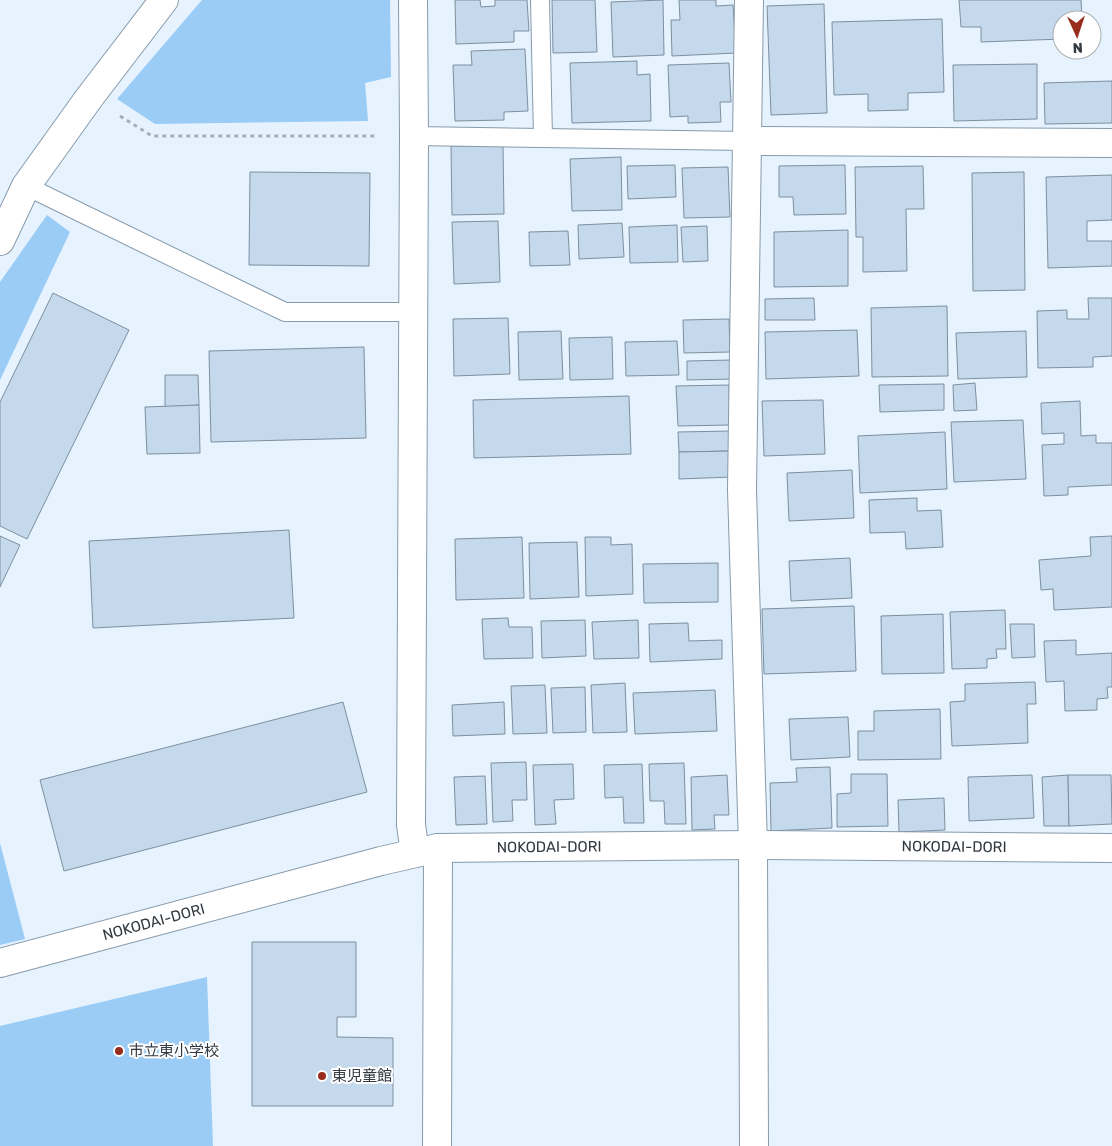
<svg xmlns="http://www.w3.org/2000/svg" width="1112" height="1146" font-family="Rubik,'Noto Sans JP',sans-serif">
<rect width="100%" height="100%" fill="#e6f3fe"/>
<g fill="#9accf6">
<path d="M202 0H390L391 77 365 83 368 121 155 124 117 99Z"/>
<path d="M47 215 70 232 0 380V282Z"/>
<path d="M0 843 25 939 0 945Z"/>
<path d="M207 977 213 1146H0V1026Z"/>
</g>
<g fill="#c4d9eb" stroke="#7c8fa0">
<path d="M455 0H480L481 7 495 6V0H527L529 31H514V42L456 44Z"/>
<path d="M552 0H595L597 52 553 53Z"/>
<path d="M663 0 664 55 613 57 611 2Z"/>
<path d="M679 0H716V6L733 5 736 53 672 56 671 20H680Z"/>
<path d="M959 0H1081L1082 20H1062V39L981 42V27H961Z"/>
<path d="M824 4 827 113 771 115 767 6Z"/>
<path d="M942 19 944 92 908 93V110L868 111V94L834 95 832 22Z"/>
<path d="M525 49 528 111 504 112V120L455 121 453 65H472L471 51Z"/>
<path d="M637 61V75L650 74 651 121 572 123 570 63Z"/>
<path d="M729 63 731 102H720L721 122 688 123V116L670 117 668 65Z"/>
<path d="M1037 64V119L954 121 953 65Z"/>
<path d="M1112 81V123L1045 124 1044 83Z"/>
<path d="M451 146H503L504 214 452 215Z"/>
<path d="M621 157 622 210 572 211 570 159Z"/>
<path d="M675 165 676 197 628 199 627 166Z"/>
<path d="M845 165 846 214 794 215 793 197H779V166Z"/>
<path d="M923 166 924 209H906L907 271 863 272V237H856L855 167Z"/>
<path d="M728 167 730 217 684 218 682 168Z"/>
<path d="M250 172 370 173 369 266 249 265Z"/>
<path d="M1024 172 1025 290 973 291 972 173Z"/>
<path d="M1112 175V220L1087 221V241H1112V266L1048 268 1046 177Z"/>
<path d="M498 221 500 282 454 284 452 222Z"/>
<path d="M622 223 624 257 579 259 578 225Z"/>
<path d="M677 225 678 262 630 263 629 227Z"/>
<path d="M707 226 708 261 683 262 681 227Z"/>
<path d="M848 230V286L774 287V232Z"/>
<path d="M568 231 570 265 530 266 529 232Z"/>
<path d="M53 293 129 330 27 539 0 526V402Z"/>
<path d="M814 298 815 320H765V299Z"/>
<path d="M1088 298H1112V356L1093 357V367L1038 368 1037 311 1067 310V319H1089Z"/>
<path d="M947 306 948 376 872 377 871 308Z"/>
<path d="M508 318 510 374 454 376 453 319Z"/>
<path d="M729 319 730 352 684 353 683 320Z"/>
<path d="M857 330 859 376 766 379 765 332Z"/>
<path d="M561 331 563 379 519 380 518 332Z"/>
<path d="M1026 331 1027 377 958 379 956 333Z"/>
<path d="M612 337 613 379 570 380 569 338Z"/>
<path d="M677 341 679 375 626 376 625 342Z"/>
<path d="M364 347 366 438 211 442 209 351Z"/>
<path d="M732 360 733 379 687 380V361Z"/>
<path d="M165 375H198L199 405 165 407Z"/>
<path d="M975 383 977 410 954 411 953 385Z"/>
<path d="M944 384V410L880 412 879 385Z"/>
<path d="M729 385 730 425 678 426 676 386Z"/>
<path d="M629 396 631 454 474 458 473 400Z"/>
<path d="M823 400 825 454 764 456 762 401Z"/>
<path d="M1080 401 1081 436 1096 435V443H1112V485L1068 487V495L1044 496 1042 445 1064 444V433L1042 434 1041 403Z"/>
<path d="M199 405 200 453 147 454 145 407Z"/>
<path d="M1023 420 1026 479 954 482 951 422Z"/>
<path d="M731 431V451L679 452 678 432Z"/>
<path d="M945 432 947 489 860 493 858 436Z"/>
<path d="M731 451 732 477 679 479V452Z"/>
<path d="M852 470 854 518 789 521 787 473Z"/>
<path d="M917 498V511L941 510 943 547 906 549 905 532 870 533 869 500Z"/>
<path d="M289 530 294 618 93 628 89 541Z"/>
<path d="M0 536 20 545 0 587Z"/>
<path d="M1112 536V607L1054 610 1053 589 1041 590 1039 560 1091 556 1090 537Z"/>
<path d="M522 537 524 598 456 600 455 539Z"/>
<path d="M585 537H611V545L632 544 633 594 586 596Z"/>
<path d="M577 542 579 597 530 599 529 543Z"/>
<path d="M850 558 852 598 791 601 789 561Z"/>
<path d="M718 563V602L644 603 643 564Z"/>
<path d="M854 606 856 671 764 674 762 609Z"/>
<path d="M1005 610 1006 649H996L997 658 987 659V668L952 669 950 612Z"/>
<path d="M943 614 944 673 882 674 881 616Z"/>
<path d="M508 618 509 627H532L533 658 484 659 482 619Z"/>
<path d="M585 620 586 656 542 658 541 621Z"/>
<path d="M638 620 639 658 594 659 592 622Z"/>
<path d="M688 623 689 641 722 640V659L650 662 649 624Z"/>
<path d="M1010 624H1034L1035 657 1012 658Z"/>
<path d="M1076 640V655L1112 653V687H1107L1108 698 1097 699V710L1065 711 1064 681 1046 682 1044 641Z"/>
<path d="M1035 682 1036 704H1027L1028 743 952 746 950 702 965 701V684Z"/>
<path d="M625 683 627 732 593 733 591 685Z"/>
<path d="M545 685 547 733 513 734 511 686Z"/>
<path d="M585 687 586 732 553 733 551 688Z"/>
<path d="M715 690 717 731 635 734 633 693Z"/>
<path d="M343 702 367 792 64 871 40 780Z"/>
<path d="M504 702 505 734 453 736 452 705Z"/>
<path d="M940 709 941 759 858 760V731H874V711Z"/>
<path d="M848 717 850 757 791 760 789 719Z"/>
<path d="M526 762 527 800H512L513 821 493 822 491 763Z"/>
<path d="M684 763 686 824H665L664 801H650L649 764Z"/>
<path d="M573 764 574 799 554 800 556 824 535 825 533 765Z"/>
<path d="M642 764 644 823H624L623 797 605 798 604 765Z"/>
<path d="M830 767 832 828 771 831 770 783 797 782 796 768Z"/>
<path d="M851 774H887L888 826 837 827V794L851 793Z"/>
<path d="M727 775 729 815H714L715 829 692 830 691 777Z"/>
<path d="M1032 775 1034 818 969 821 968 777Z"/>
<path d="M1068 775 1069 826H1044L1042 777Z"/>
<path d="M1068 775H1111L1112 824 1069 826Z"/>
<path d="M485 776 487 824 456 825 454 777Z"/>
<path d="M944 798 945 830 899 832 898 800Z"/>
<path d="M252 942H356V1017H337V1037L393 1038V1106H252Z"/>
</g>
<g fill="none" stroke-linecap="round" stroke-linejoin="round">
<defs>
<g id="service">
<path d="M540 0 543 138"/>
<path d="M414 136 747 141"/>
<path d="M26 186 285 312H413"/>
</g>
<g id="minor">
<path d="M749 0 742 490 753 845 754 1146"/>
<path d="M747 141 1112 143"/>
<path id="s1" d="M0 963 381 861 438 848 753 845 1112 848"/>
<path d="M437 1146 438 848"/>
</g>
<g id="tertiary">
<path d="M413 0 414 136 411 825 415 853"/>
<path d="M0 241 26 186 89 98 164 0"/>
</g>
</defs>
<use href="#service" stroke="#869aab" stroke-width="20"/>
<use href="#minor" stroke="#869aab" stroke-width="30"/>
<use href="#tertiary" stroke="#869aab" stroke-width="30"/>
<path stroke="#a5b0ba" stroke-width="3" stroke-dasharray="4 4" stroke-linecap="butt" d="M120 116 152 136H378"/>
<use href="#service" stroke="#fff" stroke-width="18"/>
<use href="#minor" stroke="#fff" stroke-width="28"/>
<use href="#tertiary" stroke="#fff" stroke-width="28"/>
</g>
<g fill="#972d1d" stroke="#fff" stroke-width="2">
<circle cx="119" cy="1051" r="5"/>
<circle cx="322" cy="1076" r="5"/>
</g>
<g text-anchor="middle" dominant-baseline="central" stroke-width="4" stroke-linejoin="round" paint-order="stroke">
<g font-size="15" fill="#313941" stroke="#fff">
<text stroke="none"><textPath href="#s1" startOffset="564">NOKODAI-DORI</textPath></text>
<text stroke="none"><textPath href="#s1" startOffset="969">NOKODAI-DORI</textPath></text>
<text stroke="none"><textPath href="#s1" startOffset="159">NOKODAI-DORI</textPath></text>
</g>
<g font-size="15" fill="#313941" stroke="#fff" text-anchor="start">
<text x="129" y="1051">市立東小学校</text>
<text x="332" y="1076">東児童館</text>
</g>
</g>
<g transform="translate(1077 35) rotate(177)"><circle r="24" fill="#ffffff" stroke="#adb0b3"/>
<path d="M0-4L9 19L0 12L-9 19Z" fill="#972d1d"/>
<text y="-8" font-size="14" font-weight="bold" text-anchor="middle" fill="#313941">N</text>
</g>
</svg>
